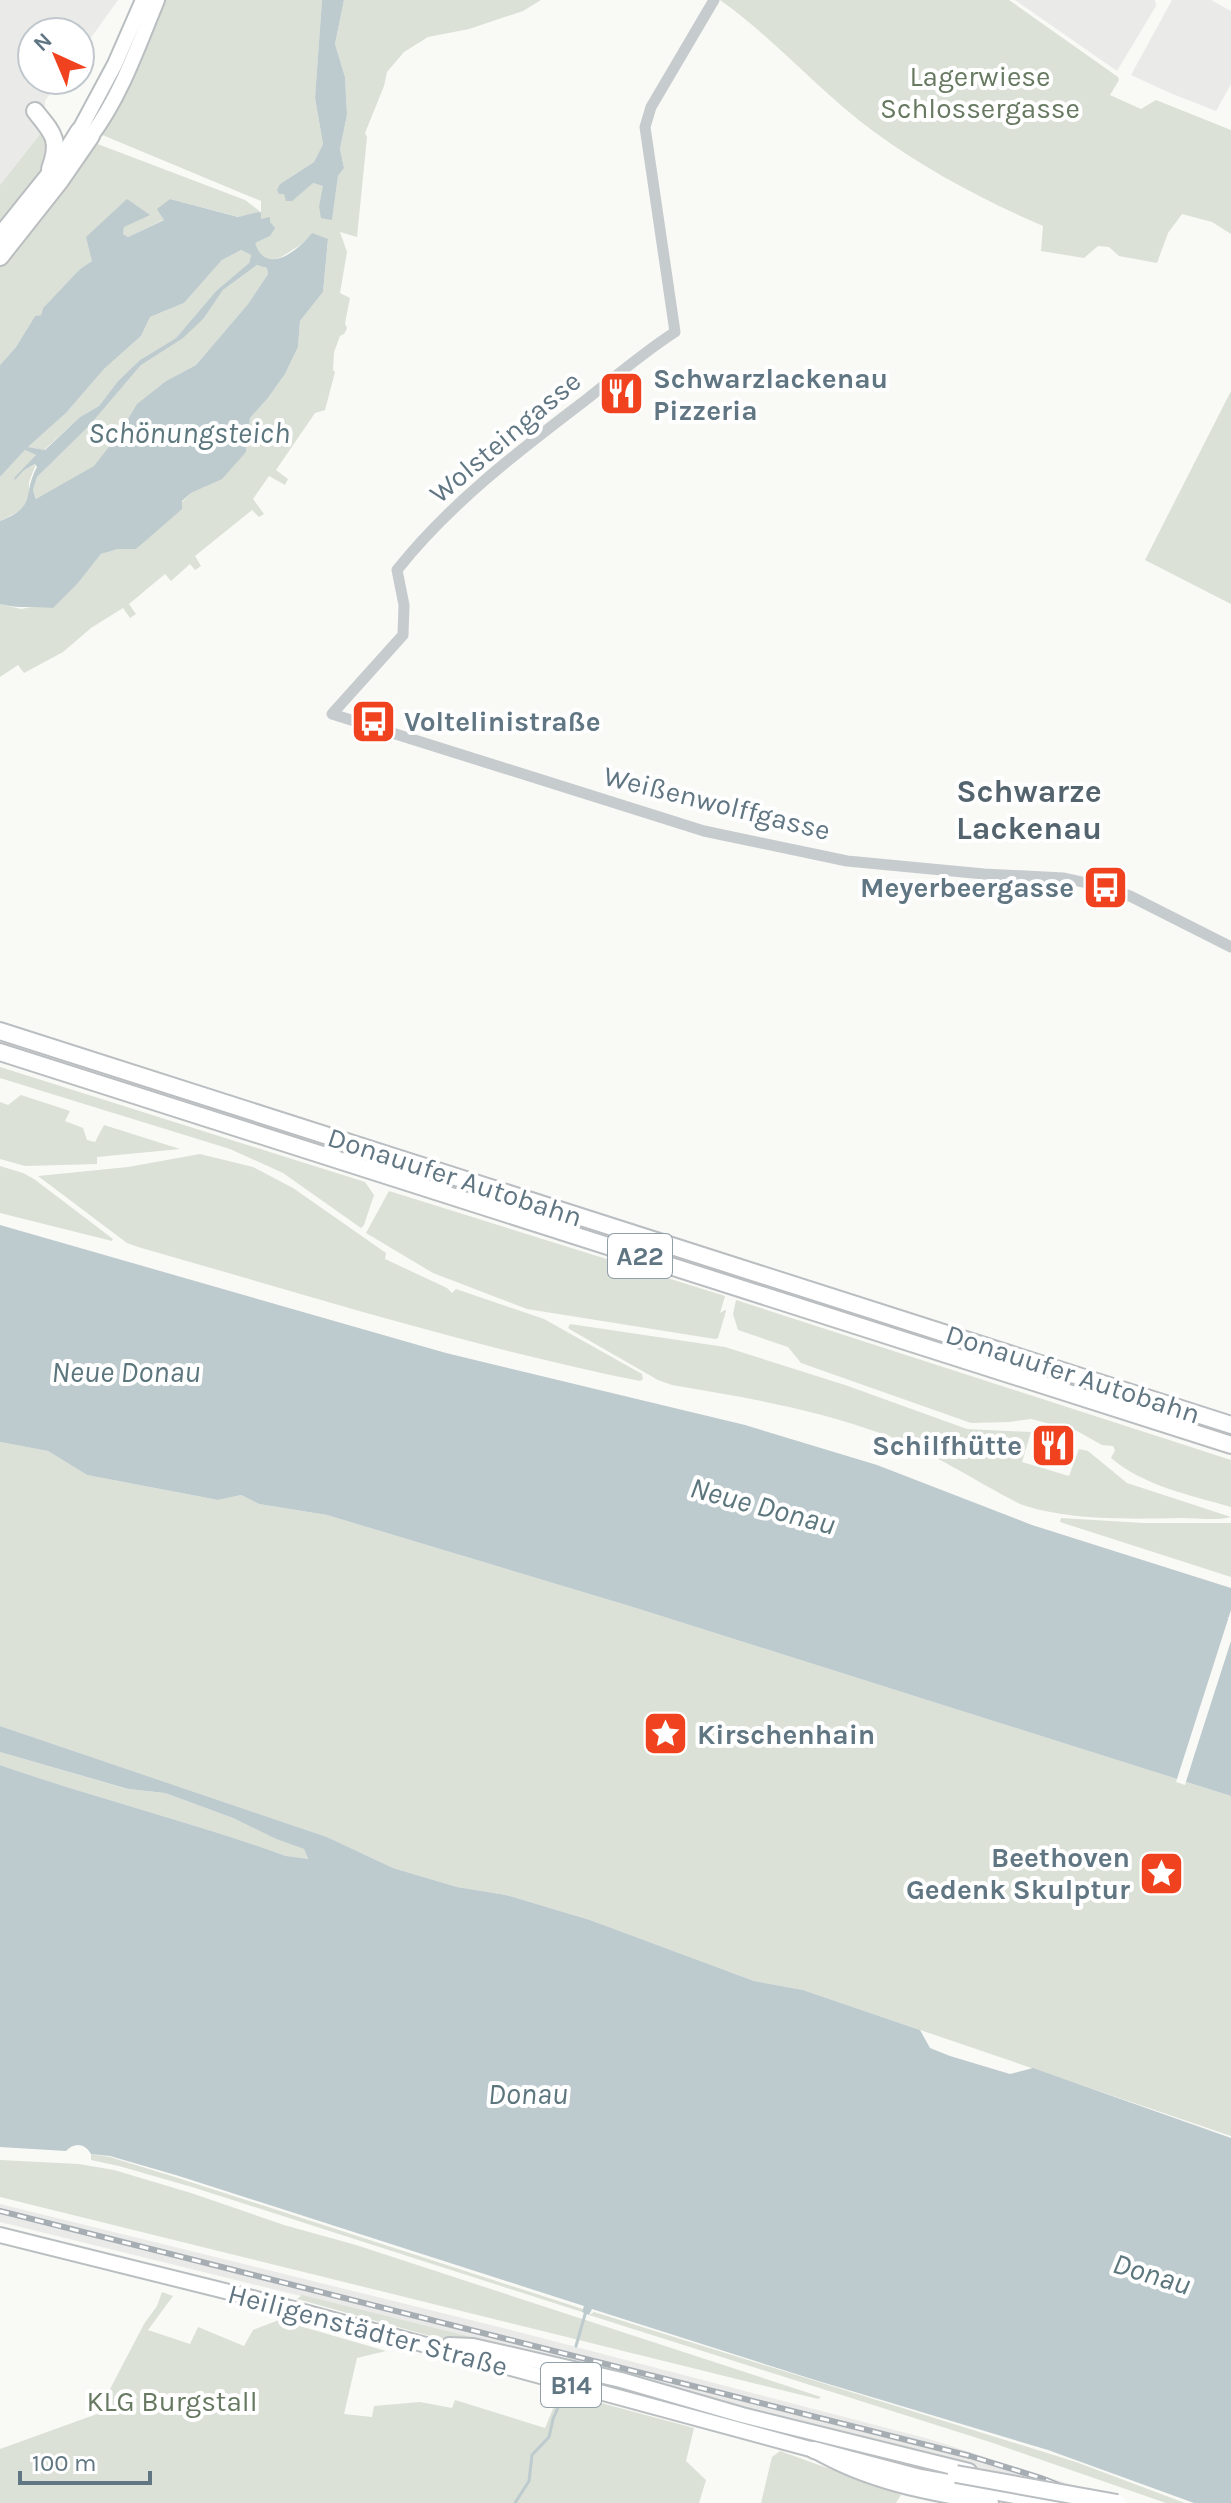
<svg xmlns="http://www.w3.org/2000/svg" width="1231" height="2503" font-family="Karla,sans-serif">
<rect width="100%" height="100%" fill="#f9f9f6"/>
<g fill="#eaeae9">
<path d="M0 0H118L80 53V32H32V80H60L45 101V128L0 185Z"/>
<path d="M1015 0H1155L1156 6 1117 71Z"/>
<path d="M1172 0H1211L1231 11V84L1216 111 1170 93 1131 75Z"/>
<path d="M0 2204 499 2327 929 2439 1088 2490 1004 2475 602 2370 0 2222Z"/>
</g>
<g fill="#dbe1d6">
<path d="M164 0H322L315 98 323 144 314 162 280 184 313 183 324 186 319 206 332 219 338 176 344 168 340 149 347 115 345 77 335 44 344 0H541L523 11 469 29 428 37 404 52 387 72 384 86 365 133 367 137 357 237 340 232 347 252 340 293 350 298 345 323 347 328 344 334 340 336 334 352 333 370 335 372 325 410 315 413 276 470 288 479 285 485 269 476 253 499 264 514 259 517 252 510 195 556 201 566 195 570 190 564 171 581 165 574 129 604 136 614 130 618 123 608 91 628 63 652 24 673 18 665 0 677V604L21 609 37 606 78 583 101 554 118 549H136L191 493 204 487 246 452 250 418 268 398 285 374 298 347 300 321 323 292 328 240C320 241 309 240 302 244 284 254 265 275 254 243L270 236 258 212 239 217 170 199 165 219 128 237 123 234 127 199 92 261 80 269 43 308 41 315 35 316 16 347 0 365V267L17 249 95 143 245 200 261 212V201L100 134 125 90Z"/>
<path d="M720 0H1009L1118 77 1119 80 1110 95 1141 109 1156 100 1231 130V234L1212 222 1182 214 1168 233 1157 263 1119 256 1109 247 1098 246 1084 258 1041 251 1043 226C983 200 926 170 873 131 819 91 775 39 720 0Z"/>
<path d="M45 128 54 146 42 172 0 226V185Z"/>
<path d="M241 250 251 255 249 263 216 291 176 338 140 360 118 381 99 406 80 417 44 450 28 447 66 413 104 369 141 336 150 317 184 303 222 260Z"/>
<path d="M257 265 267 268 268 274 248 304 196 365 166 381 138 404 120 434 94 467 37 500 33 490 37 477 89 426 141 365 204 318 223 290Z"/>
<path d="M1231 391V604L1145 560Z"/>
<path d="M25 450 36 455 23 471 36 464 29 482V500L25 508 0 521V477Z"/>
<path d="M0 1067 365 1182 374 1195 364 1225 361 1228 283 1173 230 1149 0 1078Z"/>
<path d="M21 1095 70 1111 65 1121 83 1128 87 1140 95 1142 104 1125 180 1149 97 1157V1164L25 1166 0 1159V1102L8 1105Z"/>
<path d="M200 1154 253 1167 293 1188 386 1253 385 1259 447 1288 452 1293 456 1289 544 1319 642 1374 643 1379 640 1381C471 1347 304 1294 138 1247L127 1243 38 1176 128 1167Z"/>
<path d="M0 1166 23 1173 34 1179 113 1239 112 1241 0 1213Z"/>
<path d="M389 1191 725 1296 720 1313 725 1310 726 1311 718 1338 715 1339 527 1309 433 1273 366 1233Z"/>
<path d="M736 1300 1231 1460V1507C1190 1495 1144 1486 1111 1458L1115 1450 1113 1446 1102 1445 1077 1431 1031 1419 1009 1422 971 1423 801 1363 788 1347 738 1330 733 1314Z"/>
<path d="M570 1324 725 1347 845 1385 967 1429 1031 1432 1022 1462 1069 1476 1079 1449 1088 1451 1127 1483 1231 1517C1217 1521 1197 1518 1182 1518 1131 1519 1069 1521 1020 1504 975 1481 931 1451 883 1434 814 1409 744 1397 672 1385L658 1380 571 1330 568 1328Z"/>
<path d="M0 1442 48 1451 87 1475 218 1500 241 1495 259 1504 327 1515 636 1608 1231 1796V2136L803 1990 754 1981 590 1920 506 1895 457 1887 393 1868 327 1837 0 1726Z"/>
<path d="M1061 1518 1143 1523H1231V1577L1060 1522Z"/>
<path d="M0 1752 127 1789 165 1793 233 1818 276 1839 304 1849 308 1860 286 1856C192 1822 95 1798 0 1765Z"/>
<path d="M91 2154 110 2157 178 2178 583 2309 582 2312 192 2187 119 2166 91 2160Z"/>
<path d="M0 2160 79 2164 114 2170 191 2193 284 2225 356 2245 821 2397 818 2399 0 2197Z"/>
<path d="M162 2292 173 2296 148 2330 190 2344 198 2327 244 2346 253 2330 279 2320 386 2351 357 2358 344 2414 372 2417 374 2406 420 2402 452 2408 455 2400 545 2428 560 2392 694 2428 686 2461 706 2480 699 2503H0V2449L97 2414 144 2324 157 2306Z"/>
<path d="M302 2295 491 2342 490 2346 430 2336 297 2299Z"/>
<path d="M594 2312 1076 2462 1185 2503H1166L993 2443 589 2315Z"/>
<path d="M780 2451 894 2492 901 2495 896 2503H761L772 2457Z"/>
</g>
<g fill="#bdcace" fill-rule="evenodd">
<path d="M322 0H344L335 44 345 77 347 115 340 149 344 168 338 176 332 220 321 218 319 206 323 186 313 183 292 201H286L284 194H279L277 190 280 184 314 162 323 144 315 98Z"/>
<path d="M127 199 150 215 124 227 123 234 128 237 164 220 157 209 170 199 238 217 258 212 261 213V219L270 217V222L275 228 270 236 255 243C266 277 299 250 312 233L328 239 323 292 300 321 298 347 285 374 268 398 250 418 246 452 222 479 191 493 182 501V509L136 549H118L101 554 78 583 53 608C34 606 19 609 0 604V521C39 505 21 497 37 467L35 464 23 471 14 481 15 477 36 455 25 450 0 477V365L16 347 35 316 41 315 43 308 80 269 92 261 86 237ZM241 250 251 255 249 263 216 291 176 338 140 360 118 381 99 406 80 417 45 450 28 447 66 413 104 369 141 336 150 317 184 303 222 260ZM257 265 267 268 268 274 248 304 196 365 166 381 137 404 119 434 94 466 36 499 33 490 37 477 89 426 141 365 183 338 204 318 223 290Z"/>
<path d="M0 1225 446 1353 745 1425 877 1465 1032 1525 1231 1588V1617H1227L1231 1619V1796L636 1608 327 1515 259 1504 241 1495 218 1500 87 1475 48 1451 0 1442Z"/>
<path d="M0 1726 327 1837 393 1868 457 1887 506 1895 590 1920 754 1981 803 1990 920 2030 930 2048 950 2056 1010 2074 1033 2068 1231 2138V2503H1194L1048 2450 815 2380 592 2309 589 2315 582 2312 584 2306 179 2176 110 2156 91 2154C85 2143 74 2142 66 2151L0 2147V1765C95 1798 192 1822 286 1856L308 1859 304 1849 276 1839 233 1818 165 1793 128 1789 0 1752Z"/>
</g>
<path fill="#f9f9f6" d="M1231 1610V1641L1194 1756 1185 1785 1176 1782Z"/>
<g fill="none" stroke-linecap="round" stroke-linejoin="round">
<g stroke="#bdcace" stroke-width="3">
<path d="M576 2346 586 2311"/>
<path d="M515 2503 529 2481 532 2455 549 2437 553 2419 564 2394"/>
</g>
<defs>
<g id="major">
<path d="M79 131 115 64 143 0"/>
<path d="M91 136C121 96 138 46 157 0"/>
<path d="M0 2235 245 2296 814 2450C868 2482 929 2493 991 2503"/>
<path d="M449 2345 473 2346 621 2380 742 2415 969 2471"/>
</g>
<g id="highway">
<path d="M35 111C53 133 61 140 50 169"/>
<path d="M0 236 61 160 79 131"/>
<path d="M0 257 60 181 91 136"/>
<path d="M0 1031 1231 1425"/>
<path d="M0 1052 1231 1445"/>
<path d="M814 2450 920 2478 1060 2503"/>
</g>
</defs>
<use href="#major" stroke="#b9bec1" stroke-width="18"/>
<use href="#highway" stroke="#babec1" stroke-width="20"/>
<path stroke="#c6cbce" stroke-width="11" d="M714 0 651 107 645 127 675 332C644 352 616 376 587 399 520 450 450 503 397 570L404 605 403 635 332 714 704 831 847 861 984 874 1064 878 1105 887 1130 896 1231 947"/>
<use href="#major" stroke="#fff" stroke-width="14"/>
<use href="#highway" stroke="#fff" stroke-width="16"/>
<defs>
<path id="rail" d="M0 2211 970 2456 1041 2478 1103 2503"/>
</defs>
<use href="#rail" stroke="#a6aeb3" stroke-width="6"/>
<use href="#rail" stroke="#fff" stroke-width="3" stroke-dasharray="9" stroke-linecap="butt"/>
<defs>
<path id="highway-bridge" d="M956 2474 1117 2503"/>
</defs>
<use href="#highway-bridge" stroke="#babec1" stroke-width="20" stroke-linecap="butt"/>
<use href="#highway-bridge" stroke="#fff" stroke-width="16"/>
</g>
<defs>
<symbol id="restaurant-square" viewBox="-11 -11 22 22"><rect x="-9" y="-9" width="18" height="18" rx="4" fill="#f0421f" stroke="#fff"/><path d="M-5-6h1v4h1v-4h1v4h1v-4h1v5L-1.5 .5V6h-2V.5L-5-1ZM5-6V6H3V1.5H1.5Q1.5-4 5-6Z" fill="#fff"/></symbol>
<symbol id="bus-square" viewBox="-11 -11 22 22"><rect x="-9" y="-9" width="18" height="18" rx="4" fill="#f0421f" stroke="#fff"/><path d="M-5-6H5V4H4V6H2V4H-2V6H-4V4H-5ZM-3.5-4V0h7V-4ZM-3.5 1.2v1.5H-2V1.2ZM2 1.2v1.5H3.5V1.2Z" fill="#fff"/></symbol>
<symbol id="sight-square" viewBox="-11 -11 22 22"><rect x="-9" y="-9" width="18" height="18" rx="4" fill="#f0421f" stroke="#fff"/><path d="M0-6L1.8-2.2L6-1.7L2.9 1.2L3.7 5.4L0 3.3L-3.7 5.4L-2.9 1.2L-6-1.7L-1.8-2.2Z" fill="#fff"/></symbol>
</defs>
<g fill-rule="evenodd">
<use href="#restaurant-square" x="596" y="368" width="51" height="51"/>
<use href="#bus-square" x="348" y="696" width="51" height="51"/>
<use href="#bus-square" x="1080" y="862" width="51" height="51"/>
<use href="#restaurant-square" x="1028" y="1420" width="51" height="51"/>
<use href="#sight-square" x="640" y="1708" width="51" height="51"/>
<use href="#sight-square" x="1136" y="1848" width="51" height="51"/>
</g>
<g text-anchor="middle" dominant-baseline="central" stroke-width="8" stroke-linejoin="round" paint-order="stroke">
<g fill="#fff" stroke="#909fa8" stroke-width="2">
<rect x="608" y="1234" width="64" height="44" rx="6"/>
<rect x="541" y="2363" width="60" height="44" rx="6"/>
</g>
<g font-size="26" font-weight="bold" fill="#617683">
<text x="640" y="1256">A22</text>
<text x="571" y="2385">B14</text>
</g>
<g font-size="28" fill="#677a61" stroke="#fff">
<text x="980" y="76">Lagerwiese<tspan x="980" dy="32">Schlossergasse</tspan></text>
<text x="172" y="2401">KLG Burgstall</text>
</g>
<g font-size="28" font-weight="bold" fill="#617683" stroke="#fff" text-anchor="start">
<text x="653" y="378">Schwarzlackenau<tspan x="653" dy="32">Pizzeria</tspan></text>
<text x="404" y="721">Voltelinistraße</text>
<text x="1074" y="887" text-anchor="end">Meyerbeergasse</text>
<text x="1022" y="1445" text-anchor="end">Schilfhütte</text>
<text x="697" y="1734">Kirschenhain</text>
<text x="1130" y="1857" text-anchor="end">Beethoven<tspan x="1130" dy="32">Gedenk Skulptur</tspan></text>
</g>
<g font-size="28" fill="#617683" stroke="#fff">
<text transform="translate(505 437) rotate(-40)">Wolsteingasse</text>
<text transform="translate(717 803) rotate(14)">Weißenwolffgasse</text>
<text transform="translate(455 1177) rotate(18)">Donauufer Autobahn</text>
<text transform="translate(1073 1374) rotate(18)">Donauufer Autobahn</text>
<text transform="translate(368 2330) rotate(15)">Heiligenstädter Straße</text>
</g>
<g font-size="30" font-style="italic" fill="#5c767d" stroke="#fff">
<text x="189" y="433">Schönungsteich</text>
<text x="126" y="1372">Neue Donau</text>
<text transform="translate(763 1506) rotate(15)">Neue Donau</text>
<text x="528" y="2094">Donau</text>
<text transform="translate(1152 2274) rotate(17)">Donau</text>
</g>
<g font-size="32" font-weight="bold" fill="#54646e" stroke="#fff">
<text x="1029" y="791">Schwarze<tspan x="1029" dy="37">Lackenau</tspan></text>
</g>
</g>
<g transform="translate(56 56) rotate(316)"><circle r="38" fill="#ffffff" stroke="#c0c8cd" stroke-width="2"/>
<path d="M0-6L14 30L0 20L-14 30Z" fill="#f0421f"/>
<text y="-12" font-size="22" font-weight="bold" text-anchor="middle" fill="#617683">N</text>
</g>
<path d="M20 2471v12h130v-12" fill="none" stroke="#617683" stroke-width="4"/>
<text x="32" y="2471" font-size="24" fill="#617683" stroke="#ffffff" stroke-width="6" paint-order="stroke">100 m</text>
</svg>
